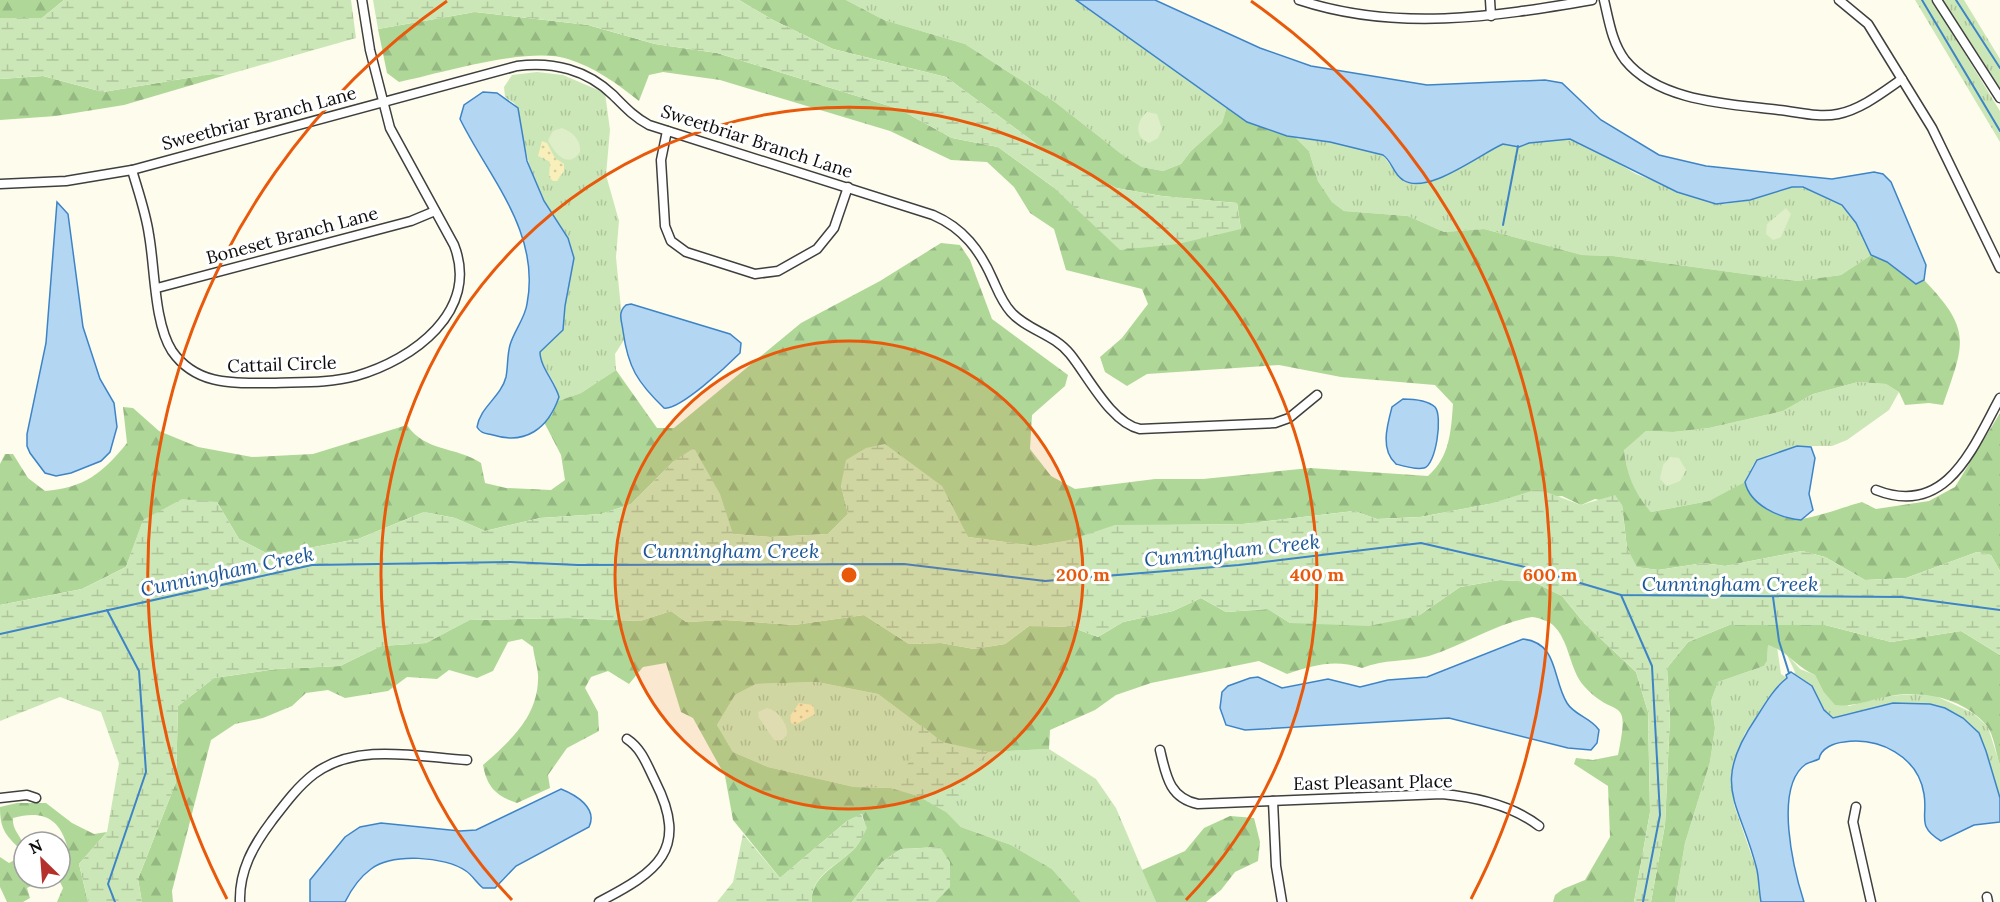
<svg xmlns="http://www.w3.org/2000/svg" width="2000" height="902" font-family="Lora,serif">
<defs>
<pattern id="grass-tufts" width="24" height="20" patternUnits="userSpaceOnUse" patternTransform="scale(1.5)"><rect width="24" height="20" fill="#cce7b7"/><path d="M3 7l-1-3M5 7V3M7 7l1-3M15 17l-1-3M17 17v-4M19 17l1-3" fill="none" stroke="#aec59c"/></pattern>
<pattern id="forest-firs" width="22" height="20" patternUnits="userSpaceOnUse" patternTransform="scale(1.5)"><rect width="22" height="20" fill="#afd797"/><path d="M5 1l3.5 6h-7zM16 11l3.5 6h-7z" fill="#95b781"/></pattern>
<pattern id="wetland-marsh" width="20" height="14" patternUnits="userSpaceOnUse" patternTransform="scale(1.5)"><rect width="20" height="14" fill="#cce7b7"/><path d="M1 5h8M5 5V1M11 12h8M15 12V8" fill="none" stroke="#aec59c"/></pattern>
<pattern id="sand-dots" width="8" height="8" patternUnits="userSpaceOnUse" patternTransform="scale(1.5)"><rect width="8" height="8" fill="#f8efba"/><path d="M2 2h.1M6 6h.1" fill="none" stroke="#d3cc9f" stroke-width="1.8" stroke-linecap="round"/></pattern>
</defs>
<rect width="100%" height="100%" fill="#fefcec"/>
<g fill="url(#grass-tufts)">
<path d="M846 0H1076L1227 106 1222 123 1191 151 1181 164 1163 171 1142 167 1124 156 1055 102 965 44 884 20Z"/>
<path d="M1915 0H1932L2000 111V142Z"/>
<path d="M1943 0H1964L2000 59V88Z"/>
<path d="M537 72 563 75 605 93 610 130 606 175 619 221 616 257 624 340 615 354 616 370 581 393 558 401C560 381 540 370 540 352L563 330 565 306 574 258 568 238 544 201 530 168 515 104 505 97 504 87 512 75Z"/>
<path d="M1296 138 1330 142 1383 155 1397 175 1415 184 1438 179 1503 144 1523 146 1529 143 1570 139 1592 148 1636 174 1708 202 1724 204 1750 200 1792 187 1809 189 1842 205 1856 223 1871 255 1841 275 1797 281 1613 256 1582 255 1484 229 1444 232 1408 216 1344 211 1332 202 1318 181 1309 151Z"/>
<path d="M1858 382 1886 384 1899 392 1889 410 1847 440 1832 446H1804L1768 455 1753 465 1745 482 1724 494 1709 501 1651 512C1633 493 1627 475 1624 449L1646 431 1673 432 1709 428 1783 411 1813 394Z"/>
<path d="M1768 644 1777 647 1781 674 1787 678 1778 686 1745 733 1731 773 1734 805 1757 871 1761 902H1675L1685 843 1710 762 1715 728 1711 701 1718 682 1764 666 1767 661Z"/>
<path d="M1786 653 1800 669 1815 675 1823 691 1849 706 1887 696 1929 693 1973 713 1988 727 2000 765V798L1986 751 1946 708 1930 704 1893 703 1833 718C1816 710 1816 679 1793 676L1795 672Z"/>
<path d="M817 682 878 694 942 742 988 752 1049 749 1096 779 1116 808 1156 902H1081L1052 869 1011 845 961 827 945 812 891 788 854 787 768 767 733 752 717 725 735 695 756 684Z"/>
</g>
<g fill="url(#forest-firs)">
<path d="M0 0H64L42 18H0Z"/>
<path d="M739 0H846L884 20 965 44 1055 102 1124 156 1142 167 1163 171 1181 164 1191 151 1222 123 1227 106 1247 122 1296 138 1309 151 1318 181 1332 202 1344 211 1408 216 1444 232 1484 229 1582 255 1613 256 1797 281 1841 275 1871 255 1887 262 1916 284 1924 280C1973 331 1964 343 1943 405L1929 403 1905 405 1899 392 1886 384 1858 382 1813 394 1783 411 1709 428 1673 432 1646 431 1624 450C1627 475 1634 493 1651 512L1709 501 1745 482C1749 501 1775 518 1794 519 1807 521 1847 506 1862 502L1876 509 1929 501 1955 487 2000 413V571L1991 555 1977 552 1906 578 1865 580 1825 557 1802 551 1725 566 1704 563 1658 570 1636 567 1627 548 1622 505 1595 499 1581 505 1562 496 1489 504 1420 517 1377 519 1354 511 1243 524 1167 525 1035 546 968 537 955 515 841 485 848 514 828 534 770 537 733 534 674 461 631 504 601 514 540 518 485 531 455 518 424 512 358 539 270 555 239 539 217 502 143 521 126 567 82 589 0 605V464L5 454H13L28 478 45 491C84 488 103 473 127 443L123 407 133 408 159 431 198 447 252 457 313 454 407 425C425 452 455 446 481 463L485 483 506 488 551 490 565 480 561 455 544 422 552 415 558 401 581 393 616 370 657 428H674L801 323 880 281 941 243 960 245 970 260 992 319 1068 375 1065 386 1032 415 1030 449 1051 476 1075 489 1155 479H1203L1310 468 1428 476C1450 457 1451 431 1453 404L1435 385 1341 377 1279 365 1147 374 1127 386 1105 372 1100 357 1122 338 1148 304 1142 289 1066 270 1054 229 1030 213 1014 187 987 162 951 160 890 131 720 80 663 72 649 75 639 101C618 84 594 67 568 59 529 46 441 73 399 82L387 73 378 29 475 12 588 25 655 44 717 53 899 109 952 138 998 147 1053 187 1241 229 1237 203 1162 196 1116 188 1042 148 946 77 833 49 773 20Z"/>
<path d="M212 74 226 75 124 105 56 116 0 120V79L43 76 103 92Z"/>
<path d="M1500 580 1534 582 1562 596 1584 623 1636 672 1648 712 1650 812 1634 902H1553L1555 895 1563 889 1585 880 1610 837 1608 786 1574 764 1576 758 1593 760 1618 755C1631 691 1616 722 1584 686 1569 669 1570 641 1553 625 1548 621 1537 617 1532 617 1496 623 1464 645 1429 656 1407 662 1383 659 1362 668 1334 659 1315 665 1287 674L1259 661 1151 683 1116 695 1095 710 1050 730 1049 749 988 752 964 749 942 742 878 694 817 682 756 684 735 695 717 725 733 752 768 767 854 787 891 788 918 796 946 812 961 827 1011 845 1052 869 1081 902H935L950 886 940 847 901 849 882 862 852 902H812C810 876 839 865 854 849 859 844 863 835 866 828L862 814 847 821 780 878 733 820 725 776 693 718 681 712 666 663 643 667 629 684 608 671 591 677 585 688 598 712 599 731 567 748 548 775 550 788 517 803C496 796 487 787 483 765 509 742 537 718 538 680 539 670 534 658 533 647L522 639 508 642 493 671 477 678 449 670 437 679 407 677 388 691 345 698 328 690 306 693 292 706 263 718 235 724 211 740 172 891 173 902H142L138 879 176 782 178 706 214 678 277 669 340 666 381 646 426 643 469 620 568 618 640 621 671 611 686 622 725 620 794 625 864 615 909 644 941 643 974 649 1005 644 1029 626 1071 627 1098 637 1123 622 1173 611 1201 598 1226 612 1268 609 1290 623 1418 616 1460 587Z"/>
<path d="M1729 625H1825L1891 642 1961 631 2000 655V765C1996 754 1994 735 1987 726 1963 697 1919 689 1885 697 1867 701 1853 707 1835 705L1823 691 1815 675C1796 667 1788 651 1768 645L1767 661 1764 666 1718 682 1711 701 1715 728 1710 762 1685 843 1675 902H1651L1665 825 1670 716 1667 668 1688 642Z"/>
<path d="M17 803H46L72 823 94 834 107 832 79 864 88 902H57L63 888 58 878 60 854 68 849C60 818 43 810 13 818 12 833 24 835 24 853 7 836 0 832 0 807Z"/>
<path d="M1230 816 1254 818 1260 842 1258 861 1235 872 1221 890 1206 902H1156L1142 870 1185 851 1204 828Z"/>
<path d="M24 855V878H47L27 888 30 898 23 902H7L0 887V857L9 863Z"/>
</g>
<g fill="url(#wetland-marsh)">
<path d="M64 0H351L356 38 226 75 212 74 103 92 43 76 0 79V18H42Z"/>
<path d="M373 0H739L773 20 833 49 946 77 1042 148 1116 188 1162 196 1237 203 1241 229 1178 244 1120 250 1053 187 998 147 952 138 899 109 717 53 655 44 588 25 475 12 378 29Z"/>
<path d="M885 444 942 486 968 537 1035 546 1070 540 1115 525 1243 524 1354 511 1377 519 1420 517 1489 504 1538 489 1581 505 1615 495 1622 505 1627 548 1637 567 1658 570 1704 563 1725 566 1802 551 1825 557 1865 580 1906 578 1977 552 1991 555 2000 571V655L1961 631 1891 642 1825 625H1729L1688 642 1667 668 1670 716 1665 825 1651 902H1634L1650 812 1648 712 1636 672 1584 623 1562 596 1534 582 1500 580 1460 587 1418 616 1369 626 1290 623 1268 609 1226 612 1201 598 1173 611 1123 622 1098 637 1071 627 1029 626 1005 644 974 649 941 643 909 644 864 615 794 625 725 620 686 622 671 611 640 621 568 618 470 620 426 643 381 646 340 666 277 669 214 678 178 706 176 782 138 879 142 902H88L79 864 107 832 119 763 101 712 60 697 0 721V605L82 589 126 567 143 520 182 499 217 502 239 539 270 555 358 539 424 512 455 518 485 531 540 518 601 514 631 504 674 461 694 448 720 494 733 534 770 537 828 534 848 514 841 485 846 460 866 448Z"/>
<path d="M921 725 942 742 988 752 975 765 958 798 946 812 918 796 891 788 909 762Z"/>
<path d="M861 814 867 828C863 835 860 844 854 849 839 865 810 875 812 902H717L733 882 743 834 780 878 847 821Z"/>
<path d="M940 847 950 862V887L935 902H852L882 862 901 849Z"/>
</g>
<g fill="url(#sand-dots)">
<path d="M542 141 547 143 555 158 564 164V171L557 181H553L549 177 550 162 538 156Z"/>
<path d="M799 703 813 705 815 714 795 725 791 723 790 716Z"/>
</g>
<g fill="#deeec9">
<path d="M1147 112 1157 114 1162 129 1158 138 1149 143C1134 137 1136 121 1147 112Z"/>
<path d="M562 128C573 132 581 140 580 152 568 170 554 153 548 140L553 131Z"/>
<path d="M1786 208 1791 214 1781 237 1773 240 1766 234 1767 224Z"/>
<path d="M1670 457 1679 458 1686 470 1680 481 1667 486 1660 479 1663 465Z"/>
<path d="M767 708C778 710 788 724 787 735L782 740H774L759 718 758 712Z"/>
</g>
<g fill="#b3d6f3" stroke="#3d84c7" stroke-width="1.5">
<path d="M1076 0H1155L1260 48 1311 66 1427 85 1545 80 1562 83 1601 120 1659 155 1706 166 1832 179 1874 172 1883 174 1891 182 1926 265 1924 280 1916 284 1887 262 1871 255 1856 223 1842 205 1803 187H1792L1750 200 1716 204 1677 192 1570 139 1529 143 1519 147 1503 144C1480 154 1427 196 1403 180 1393 174 1392 161 1383 155L1330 142 1287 136 1247 122Z"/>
<path d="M483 92 497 93 518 108 527 161 544 201 568 238 574 258 565 306 563 330 540 352C540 367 555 382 559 397 548 429 525 445 493 435 486 433 481 434 477 427 480 407 501 397 506 377 508 367 507 356 510 345 514 331 525 318 527 304 541 232 489 178 460 119L464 105Z"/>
<path d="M57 202 68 214 83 327 100 379 114 403 117 427 110 452 101 461 71 473 56 476 45 473 30 453 27 446V434L46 343Z"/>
<path d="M631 304 730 334 741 343 740 353C728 365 679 411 664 408 637 382 628 367 623 331 622 321 617 313 626 305Z"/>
<path d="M1403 399C1413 399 1427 400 1435 407 1443 416 1436 465 1424 468 1416 470 1403 466 1396 464 1380 450 1387 426 1392 407Z"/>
<path d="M1797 446 1811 447 1815 458 1809 494 1813 510 1801 520C1779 518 1750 505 1745 482L1757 460Z"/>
<path d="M1523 639C1559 643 1552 679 1567 703 1574 715 1591 718 1599 730L1597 743 1591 750 1568 748 1449 718 1245 730 1226 725 1220 708 1222 692 1228 686 1250 678 1258 677 1282 688 1328 679 1360 687 1388 680 1427 677Z"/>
<path d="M1791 672 1812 686 1824 710 1833 718 1893 703 1930 704 1945 708 1963 718 1979 733 1986 751 2000 798V822L1974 825 1941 841C1916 826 1928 817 1924 794 1918 756 1879 737 1844 742 1834 743 1821 748 1819 759 1815 761 1810 762 1806 764 1773 787 1794 871 1804 902H1761C1759 891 1759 880 1757 870 1741 803 1709 787 1756 718 1765 704 1774 688 1787 678L1786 675Z"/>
<path d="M561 789C576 795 598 808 589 827L516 866 495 888H483C477 883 472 875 466 871 445 856 392 853 371 869 360 877 351 890 345 902H310V880L345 837 360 827 381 823 460 831 476 830Z"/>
</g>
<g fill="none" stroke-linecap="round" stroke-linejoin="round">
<g stroke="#3d84c7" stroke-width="2">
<path d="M1922 0 2000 131"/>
<path d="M1956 0 2000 68"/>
<path d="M1503 225 1518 146"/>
<path d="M1621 595 1652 666 1660 815 1643 902"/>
<path d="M1773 597 1779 641 1789 673"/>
<path d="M107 610 139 671 146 772 108 884 115 902"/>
<path d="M0 634 312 565 510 562 578 565 904 564 1045 581 1239 565 1421 543 1529 568 1621 595 1902 597 2000 610"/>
</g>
<defs>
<g id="minor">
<path d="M1299 0C1396 32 1493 17 1592 0"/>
<path d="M1490 0 1491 16"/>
<path d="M1604 0C1609 21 1612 43 1625 60 1659 102 1730 104 1779 110 1798 112 1819 118 1838 114 1862 109 1883 92 1902 79"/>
<path d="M1839 0 1868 24 1932 128 2000 268"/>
<path d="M1937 0 2000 98"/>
<path d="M667 131 661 160 665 226 671 241 686 252 755 274 778 271 817 249 834 228 848 187"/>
<path d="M132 170C138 191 146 213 149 235 155 268 154 323 172 351 197 387 236 383 275 383 302 382 330 383 356 376 413 360 480 311 454 245L390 128 370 50 362 0"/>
<path d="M0 184 66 181 132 170 517 66C553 61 587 70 613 95 625 107 634 117 649 125L933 215C963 228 980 250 993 280 998 291 1002 302 1011 312 1027 330 1054 334 1070 354 1088 376 1111 423 1140 429L1275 423 1289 418 1317 395"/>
<path d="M157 288 411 221 435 211"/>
<path d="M1876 490C1947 518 1973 447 2000 398"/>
<path d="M1160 750C1166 775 1169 798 1198 804L1442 794C1475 797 1513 806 1539 826"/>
<path d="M0 798 27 795 36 798"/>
<path d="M1273 801 1276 866 1282 902"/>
<path d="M1856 807 1853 822 1871 902"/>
<path d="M1987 897 1988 902"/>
<path d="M240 902C239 871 253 846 271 822 284 805 297 787 314 774 357 742 418 757 467 760"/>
<path d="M599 902C657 872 690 850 655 781 647 765 642 749 627 739"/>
</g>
</defs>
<use href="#minor" stroke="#3f3f3f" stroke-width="11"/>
<use href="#minor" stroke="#fff" stroke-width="8"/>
</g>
<circle cx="849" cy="575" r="234" fill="#e8590c" fill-opacity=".12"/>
<g fill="none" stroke="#e8590c" stroke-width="3">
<circle cx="849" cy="575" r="234"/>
<path d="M512 900A468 468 0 1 1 1186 900"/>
<path d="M227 899A701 701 0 0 1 447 1M1251 1A701 701 0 0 1 1471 899"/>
</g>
<g text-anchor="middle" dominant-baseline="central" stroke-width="6" stroke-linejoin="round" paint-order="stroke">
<g font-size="18" fill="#0c0c0c" stroke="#fff">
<text transform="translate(259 118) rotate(-15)">Sweetbriar Branch Lane</text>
<text transform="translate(757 141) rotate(18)">Sweetbriar Branch Lane</text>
<text transform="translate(292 235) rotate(-15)">Boneset Branch Lane</text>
<text transform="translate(282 364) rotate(-2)">Cattail Circle</text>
<text transform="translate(1373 782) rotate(-1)">East Pleasant Place</text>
</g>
<g font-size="20" font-style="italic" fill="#1b5798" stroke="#fff">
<text x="731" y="550">Cunningham Creek</text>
<text transform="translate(1232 550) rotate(-6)">Cunningham Creek</text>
<text transform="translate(227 571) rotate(-12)">Cunningham Creek</text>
<text x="1730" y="583">Cunningham Creek</text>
</g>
</g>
<circle cx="849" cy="575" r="9" fill="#e8590c" stroke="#fff" stroke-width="3"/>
<g font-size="18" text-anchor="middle" font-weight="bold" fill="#e8590c" stroke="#fff" stroke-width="6" stroke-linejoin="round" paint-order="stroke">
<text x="1083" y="581">200 m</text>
<text x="1317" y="581">400 m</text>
<text x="1550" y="581">600 m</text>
</g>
<g transform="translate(42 860) rotate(335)"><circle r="28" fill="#ffffff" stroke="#9e9e9e" stroke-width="1.5"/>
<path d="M0-4.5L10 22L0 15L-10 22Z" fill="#b5302a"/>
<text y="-9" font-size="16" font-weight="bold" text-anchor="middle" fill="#0c0c0c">N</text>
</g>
</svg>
